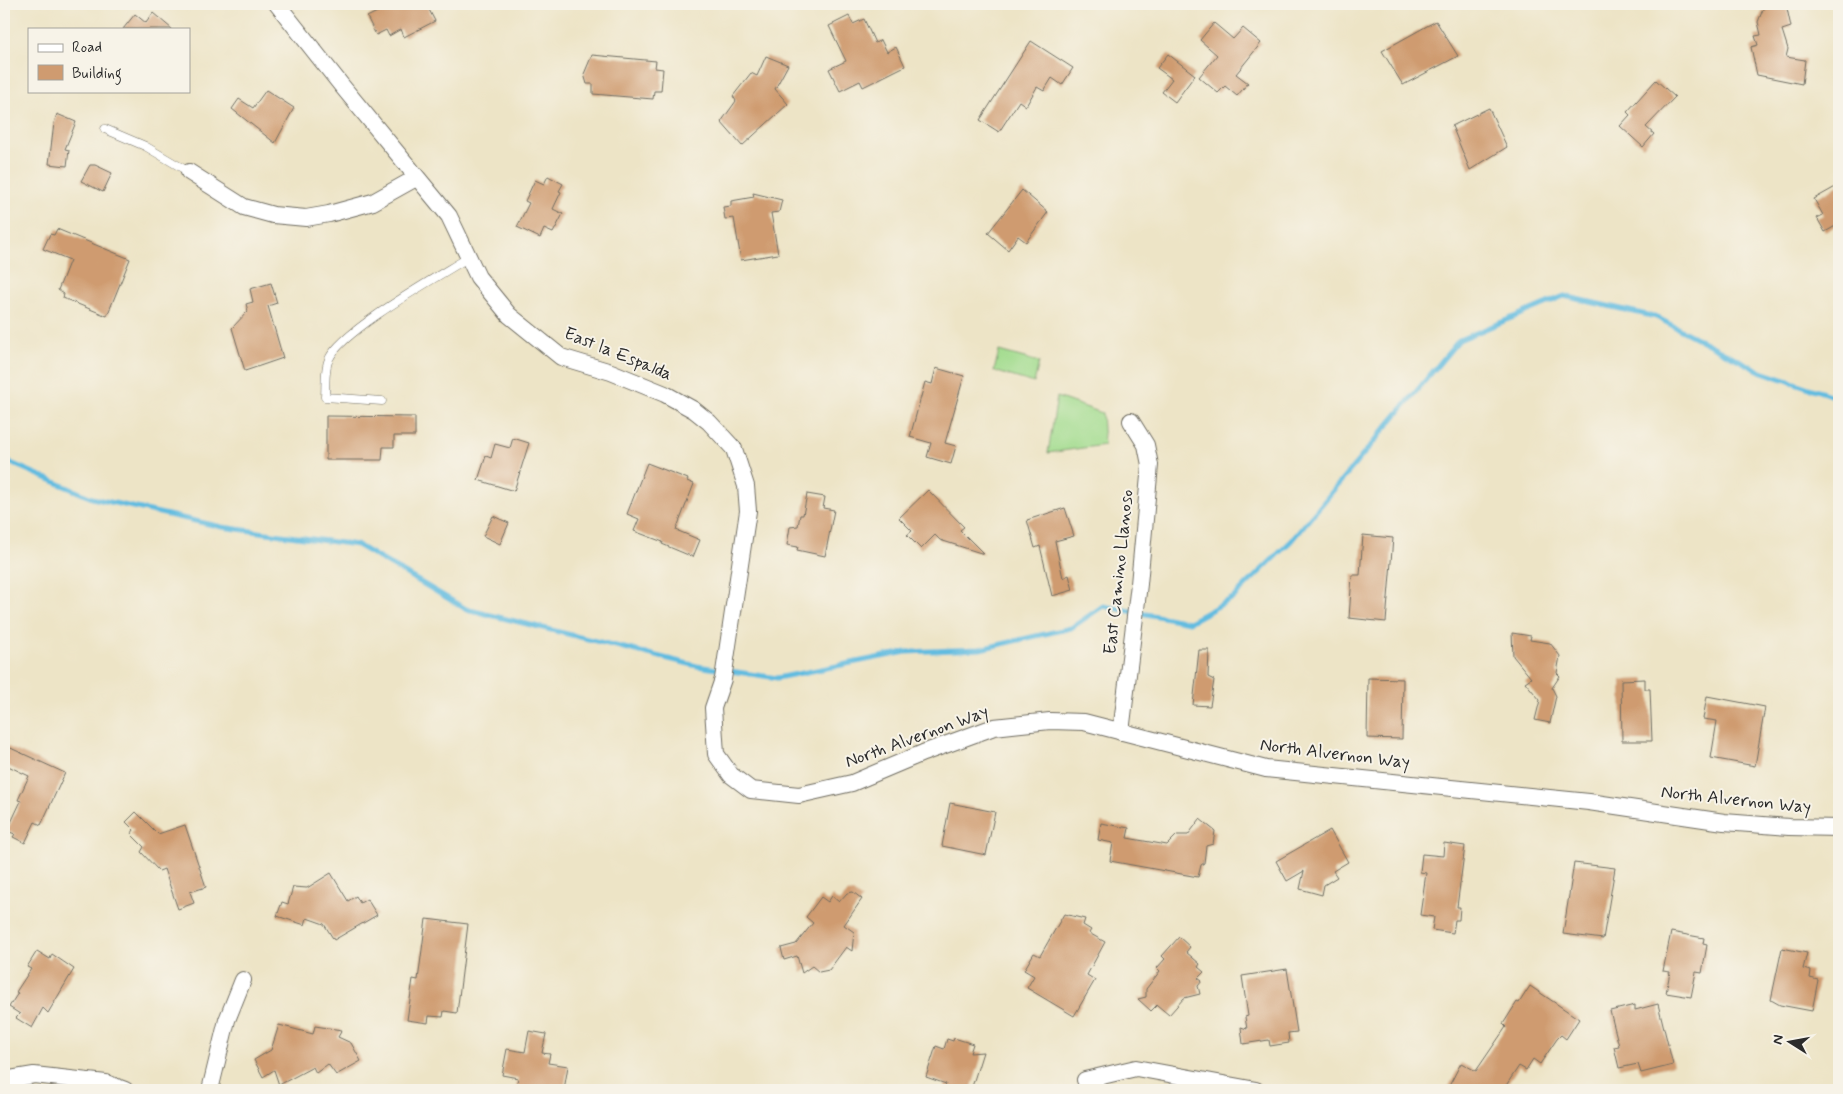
<svg xmlns="http://www.w3.org/2000/svg" width="1843" height="1094" font-family="Mynerve,sans-serif">
<rect width="100%" height="100%" fill="#f7f3e8"/>
<filter id="ink" filterUnits="userSpaceOnUse"><feTurbulence type="fractalNoise" baseFrequency=".02" numOctaves="2"/><feDisplacementMap in="SourceGraphic" scale="10" xChannelSelector="R" yChannelSelector="G"/><feConvolveMatrix kernelMatrix="1 2 1 2 8 2 1 2 1" color-interpolation-filters="sRGB"/></filter>
<filter id="wash" filterUnits="userSpaceOnUse"><feTurbulence type="fractalNoise" baseFrequency=".0096" numOctaves="4" result="noise"/><feDisplacementMap in="SourceGraphic" scale="20" xChannelSelector="R" yChannelSelector="G"/><feGaussianBlur stdDeviation="1.12" result="paint"/><feColorMatrix in="noise" values="0 0 0 0 0 0 0 0 0 0 0 0 0 0 0 0 0 1.4 0 .05"/><feComposite in="paint" operator="in"/></filter>
<g filter="url(#wash)">
<rect width="100%" height="100%" fill="#ede4c6"/>
<g fill="#a2dc8e" stroke="#66845c">
<path d="M999 351 1039 362 1034 383 994 371Z"/>
<path d="M1057 397 1102 413 1104 445 1048 453Z"/>
</g>
<g fill="none" stroke-linecap="round" stroke-linejoin="round">
<path stroke="#62bce0" stroke-width="5" d="M4 460 92 498 222 527 357 545 466 609 697 666 777 678 906 652 980 649 1071 628 1103 606 1189 622 1233 598 1291 541 1459 340 1564 296 1656 317 1762 372 1839 398"/>
</g>
<g id="blocks">
<g fill="#cf9b70">
<path d="M380 4H426L435 21 404 37 401 29 389 36 386 30 376 35 367 17 383 9Z"/>
<path d="M1765 4H1786L1791 27 1782 30 1788 49 1786 57 1805 60 1802 84 1757 75 1751 47 1758 45 1755 36 1761 35 1758 22Z"/>
<path d="M153 13 172 29H123L135 14 146 23Z"/>
<path d="M849 16 853 24 864 19 875 43 881 40 887 52 896 47 905 66 863 87 860 81 840 91 829 69 846 61 829 26Z"/>
<path d="M1436 21 1458 56 1403 85 1382 51Z"/>
<path d="M1214 23 1233 39 1243 28 1261 43 1236 74 1248 83 1237 96 1225 86 1218 93 1199 77 1217 55 1200 40Z"/>
<path d="M1031 41 1073 68 1062 85 1052 78 1044 91 1037 87 1026 106 1019 101 999 132 980 120Z"/>
<path d="M1168 54 1195 75 1175 102 1162 92 1172 79 1157 68Z"/>
<path d="M592 55 656 61 655 68 663 69 661 91H654L653 99 593 94V84H587L584 74Z"/>
<path d="M766 56 788 65 775 89 788 104 742 146 721 122 736 101 733 96 751 73 757 76Z"/>
<path d="M1656 80 1675 97 1646 127 1654 134 1643 147 1620 126 1630 115 1627 112Z"/>
<path d="M266 90 294 108 275 143 232 109 239 99 253 108Z"/>
<path d="M1489 108 1507 147 1470 170 1452 126Z"/>
<path d="M57 114 76 122 65 149 69 150 67 166 49 164 54 123Z"/>
<path d="M90 165H95L112 173 103 192 81 181Z"/>
<path d="M548 176 563 184 559 191 561 192 553 209 563 214 553 233 544 229 540 238 517 227 529 203 525 201 535 180 544 184Z"/>
<path d="M1839 185V224L1825 232 1817 218 1823 215 1814 199Z"/>
<path d="M1022 190 1048 212 1026 242 1018 236 1008 250 988 233Z"/>
<path d="M753 193 782 200 779 212 771 213 778 254 741 260 734 218 725 219 723 207 731 206V201L754 197Z"/>
<path d="M57 229 130 259 107 316 63 298 64 294 58 290 70 260 43 249 50 234 54 235Z"/>
<path d="M271 283 277 303 268 306 283 358 245 371 232 328 248 311 246 304 253 302 250 289Z"/>
<path d="M936 368 964 376 945 443 956 446 951 464 927 457 931 443 910 437 925 382 932 384Z"/>
<path d="M326 416 415 417V436H394V447H383L382 460H326Z"/>
<path d="M513 438 529 443 514 491 478 480 486 456 491 458 495 444 510 448Z"/>
<path d="M647 463 688 479 687 481 694 484 676 530 700 540 693 557 662 544 663 542 634 531 639 519 627 514Z"/>
<path d="M928 490 964 527 960 530 984 554 940 540 935 535 921 549 907 535 912 531 899 518Z"/>
<path d="M807 494 825 497 823 508 834 510 825 556 797 550 798 547 787 545 790 527 798 526 800 515H803Z"/>
<path d="M1065 508 1074 536 1055 541 1063 578 1069 575 1073 590 1052 596 1040 546 1035 548 1027 520Z"/>
<path d="M493 516 509 523 500 544 483 536Z"/>
<path d="M1363 535 1393 538 1386 622 1349 618 1352 575H1360Z"/>
<path d="M1512 633 1531 636 1530 640 1550 643 1560 656 1557 673 1560 676 1552 688 1556 696 1550 723 1535 720 1540 700 1525 682 1531 678 1513 656Z"/>
<path d="M1199 650H1209L1208 677 1214 680 1210 706 1193 705Z"/>
<path d="M1368 678 1403 679 1402 739 1367 738Z"/>
<path d="M1645 679V689H1650L1652 741H1622L1621 680Z"/>
<path d="M1707 696 1765 707 1755 766 1711 758 1717 721 1703 719Z"/>
<path d="M4 745 65 773 41 825 35 822 25 843 13 837 15 834 7 831 21 801 18 800 29 776 4 764Z"/>
<path d="M950 803 995 812 986 855 942 846Z"/>
<path d="M136 812 158 834 185 825 206 887 190 892 194 903 178 909 164 869 159 871 141 852 144 847 131 834 134 830 126 822Z"/>
<path d="M1200 819 1215 831 1213 844 1206 846 1204 863 1201 865 1198 877 1110 861 1113 843 1098 840 1101 823 1129 828 1127 838 1167 845 1177 835H1188Z"/>
<path d="M1330 830 1348 862 1333 871 1337 877 1324 885 1322 895 1300 889 1304 871 1287 881 1276 861Z"/>
<path d="M1444 843 1465 846 1457 907H1460L1459 920H1455L1453 933 1432 930 1434 917 1420 915 1426 873 1420 872 1422 854 1443 856Z"/>
<path d="M1574 863 1615 868 1603 939 1563 934Z"/>
<path d="M331 873 348 901 356 896 360 903 367 899 377 915 334 940 324 924 307 918 305 925 277 916 282 902 288 904 293 887 307 888Z"/>
<path d="M853 892 862 899 844 925 854 932 852 951 846 947 829 970 819 972 812 966 802 973 797 956 784 960 781 948 796 944 813 923 806 917 821 897 828 902 832 896 839 902 847 893Z"/>
<path d="M1064 914 1085 919 1083 925 1091 930 1089 933 1105 942 1087 975 1095 980 1074 1016 1027 988 1034 976 1024 970 1034 953 1040 956Z"/>
<path d="M426 919 468 924 457 1013 444 1011 443 1017 429 1016 428 1023 407 1020 413 979 418 980Z"/>
<path d="M1671 932 1704 938 1703 944 1707 945 1702 973 1696 972 1691 997 1666 993 1670 972 1663 971Z"/>
<path d="M1179 937 1190 947 1186 952 1200 964 1198 967 1204 972 1198 978 1202 981 1198 986 1200 994 1184 998 1169 1015 1157 1005 1151 1011 1138 999 1146 997V989L1160 971 1157 968 1165 959 1162 956Z"/>
<path d="M1782 948 1807 953 1803 969 1811 971 1810 978 1818 980 1812 1011 1780 1005 1771 1000Z"/>
<path d="M37 951 50 959 52 954 74 969 48 1013 43 1008 32 1028 16 1018 20 1014 9 1007 18 993 16 992 31 969 27 967Z"/>
<path d="M1287 969 1297 1032 1288 1033 1289 1043 1270 1046 1269 1040 1243 1044 1241 1027 1247 1029 1245 1017 1248 1016 1242 976Z"/>
<path d="M1530 986 1579 1019 1566 1039 1561 1035 1557 1039 1540 1064 1533 1059 1526 1070 1519 1066 1503 1090H1447L1461 1063 1476 1071 1506 1027 1503 1024 1517 1002 1519 1003Z"/>
<path d="M1658 1004 1673 1065 1641 1073 1638 1064 1619 1068 1614 1047 1619 1046 1610 1011 1635 1005V1010Z"/>
<path d="M279 1025 313 1034 315 1026 342 1030 338 1037 351 1043 361 1061 336 1075 328 1064 316 1073 313 1067 279 1085 274 1070 263 1077 254 1060 271 1050Z"/>
<path d="M529 1031 546 1034 542 1053 550 1054 548 1063 568 1066 564 1090H530V1089L516 1086 518 1078 502 1075 507 1049 525 1052Z"/>
<path d="M954 1038 973 1044 970 1053 983 1052 971 1090H944L946 1084 926 1077 936 1046 944 1049 947 1039 953 1041Z"/>
</g>
</g>
</g>
<g filter="url(#ink)">
<use href="#blocks" fill-opacity="0" stroke="#6f6c61" stroke-width="1"/>
<g fill="none" stroke-linecap="round" stroke-linejoin="round">
<defs>
<g id="service">
<path d="M105 129 145 146 189 172"/>
<path d="M382 401 325 397C326 385 324 369 329 359 342 330 439 276 469 257"/>
</g>
<g id="minor">
<path d="M277 4 342 86 449 216 478 277 509 315 561 357 611 372 665 394 694 410 709 422 734 449 746 486 748 511 723 679 713 708 716 754 731 775 751 790 799 795 852 783 923 753 994 727 1050 721 1084 722 1266 769 1589 802 1724 822 1789 827 1839 828"/>
<path d="M189 172 244 207 273 215 306 218 329 214 373 202 416 178"/>
<path d="M1121 732 1139 584 1150 465 1146 445 1131 421"/>
<path d="M4 1080 34 1075 106 1083 125 1090"/>
<path d="M1085 1080 1136 1068 1256 1090"/>
<path d="M210 1090 227 1020 243 980"/>
</g>
</defs>
<use href="#service" stroke="#6f6c61" stroke-width="9"/>
<use href="#minor" stroke="#6f6c61" stroke-width="18"/>
<use href="#service" stroke="#fff" stroke-width="8"/>
<use href="#minor" stroke="#fff" stroke-width="16"/>
</g>
</g>
<g text-anchor="middle" dominant-baseline="central" stroke-width="4" stroke-linejoin="round" paint-order="stroke">
<g font-size="18" fill="#2b2b2b" stroke="#f7f3e8">
<text transform="translate(618 354) rotate(22)">East la Espalda</text>
<text transform="translate(1119 572) rotate(-84)">East Camino Llanoso</text>
<text transform="translate(917 737) rotate(-20)">North Alvernon Way</text>
<text transform="translate(1335 754) rotate(7)">North Alvernon Way</text>
<text transform="translate(1736 800) rotate(6)">North Alvernon Way</text>
</g>
</g>
<rect width="1843" height="1094" fill="none" stroke="#f7f3e8" stroke-width="20"/>
<rect x="28" y="28" width="162" height="65" fill="#f7f3e8" stroke="#a5a39c"/>
<rect x="38" y="44" width="25" height="8" fill="#ffffff" stroke="#a5a39c"/>
<text x="72" y="52" font-size="15" fill="#2b2b2b">Road</text>
<rect x="38" y="65" width="25" height="15" fill="#cf9b70" stroke="#a5a39c"/>
<text x="72" y="78" font-size="15" fill="#2b2b2b">Building</text>
<g transform="translate(1790 1042) rotate(281)" stroke="#f7f3e8" stroke-width="4" paint-order="stroke">
<path d="M0-4L9 19L0 12L-9 19Z" fill="#2b2b2b"/>
<text y="-8" font-size="14" font-weight="bold" text-anchor="middle" fill="#2b2b2b">N</text>
</g>
</svg>
